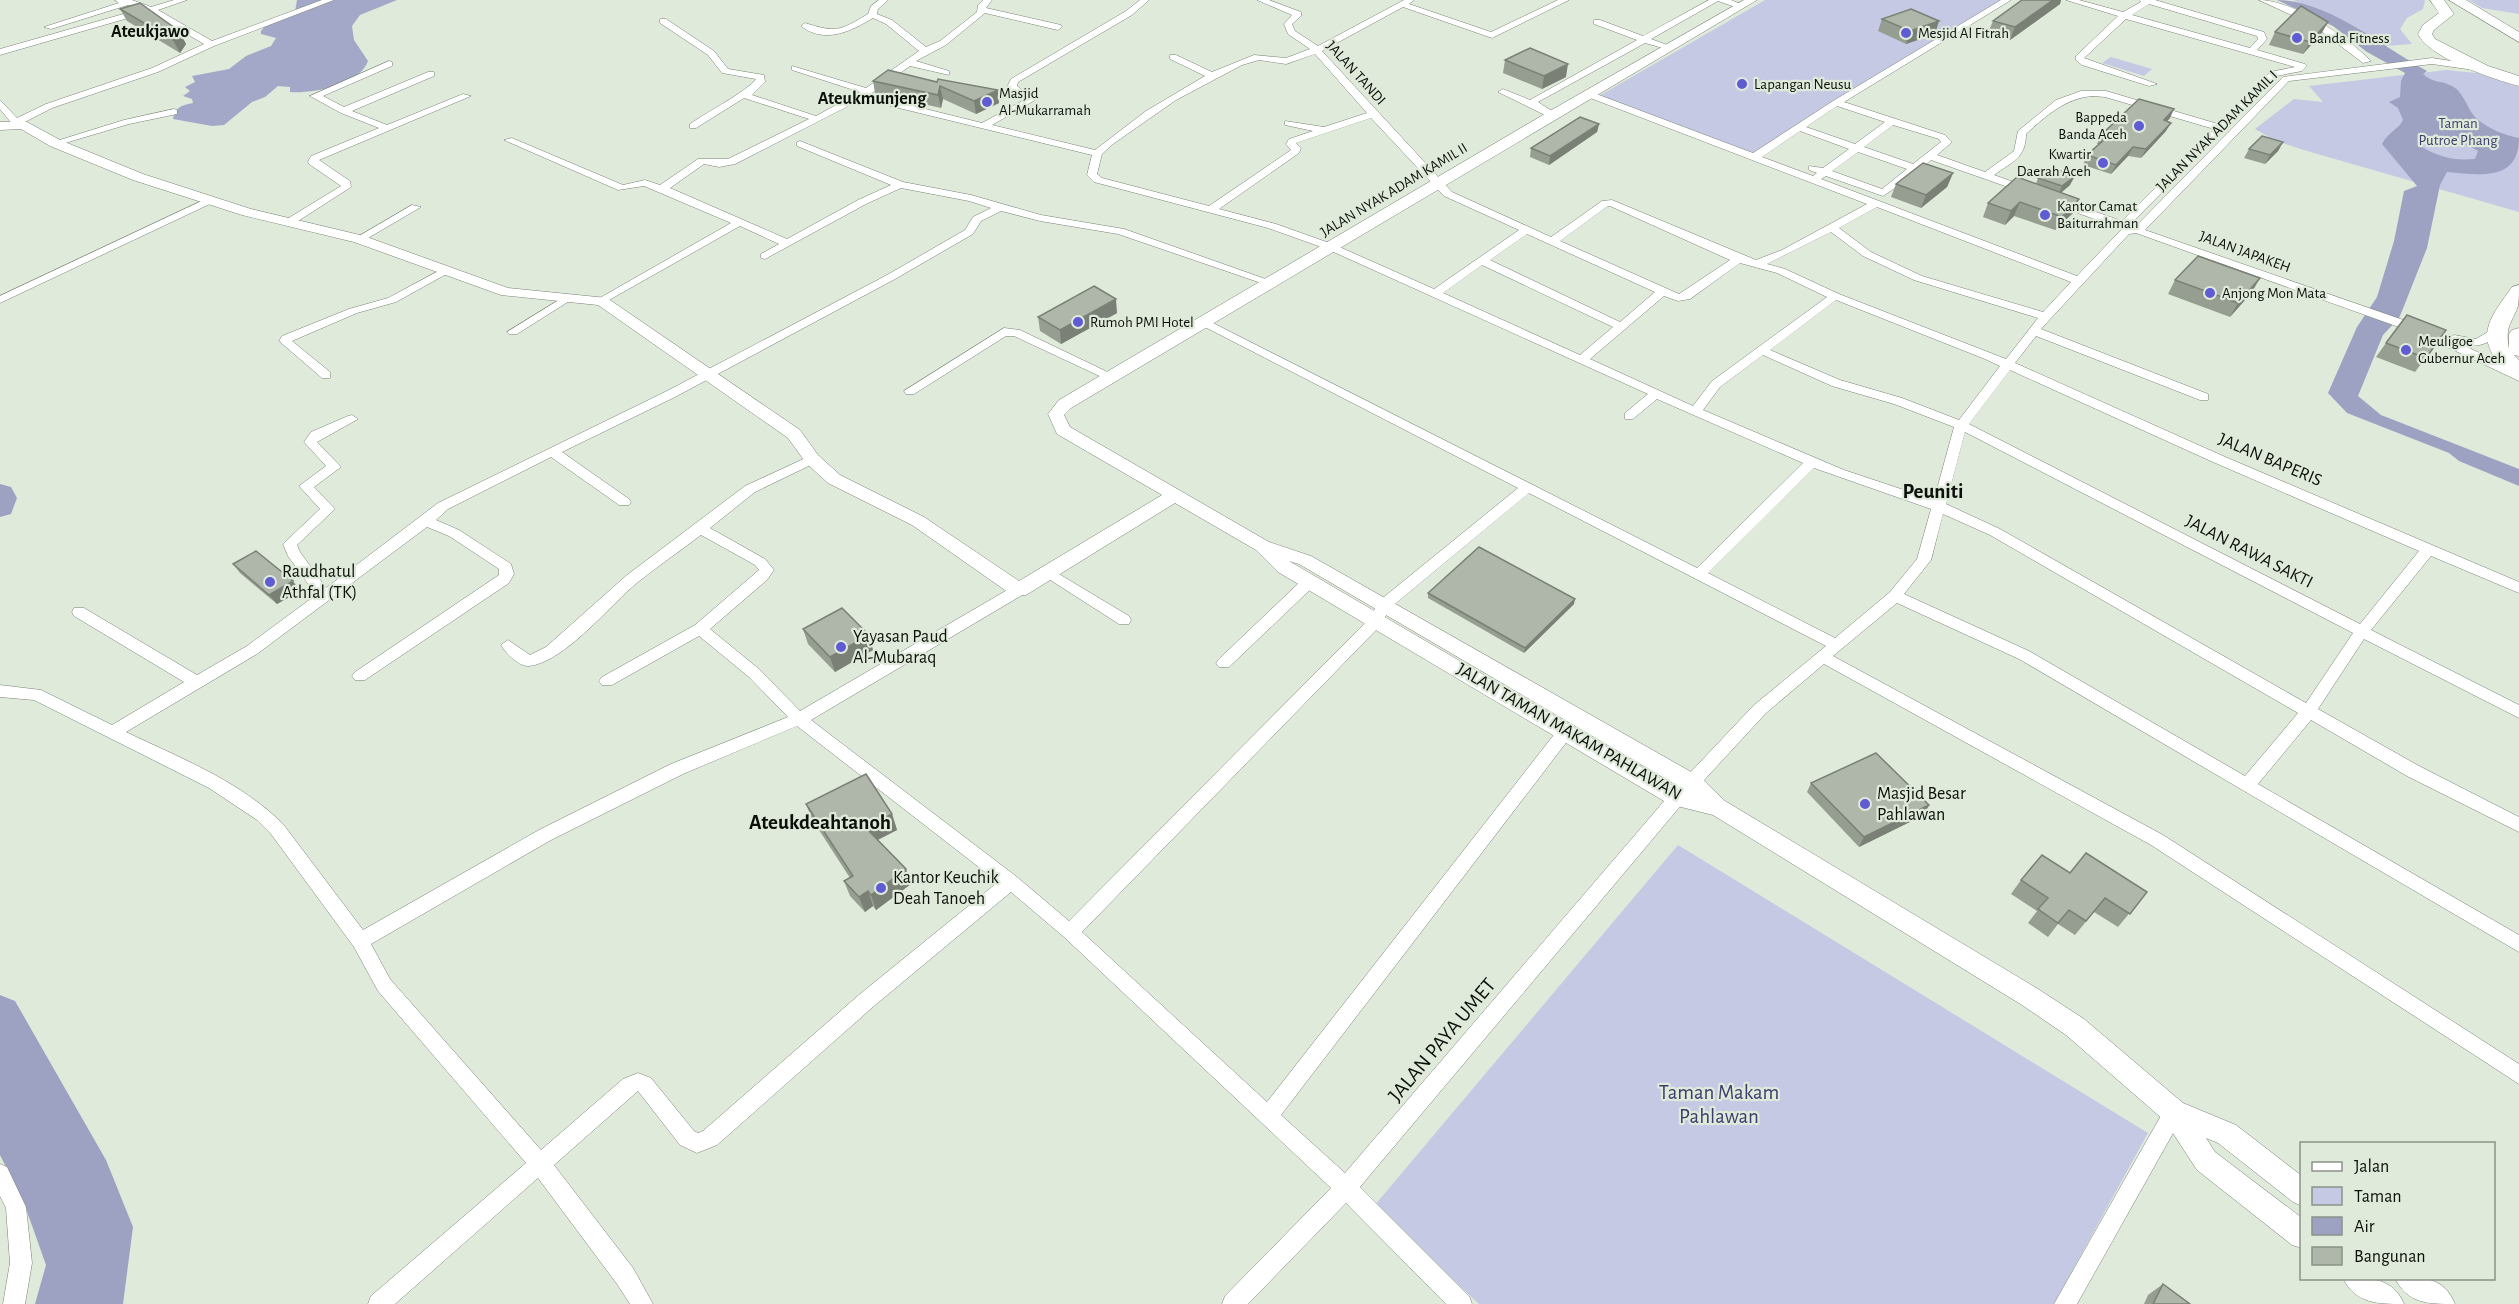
<svg xmlns="http://www.w3.org/2000/svg" width="2519" height="1304" font-family="'Alegreya Sans',sans-serif">
<rect width="100%" height="100%" fill="#e0eadb"/>
<g fill="#c6c9e4">
<path d="M1765 0H2002L1754 157 1597 97Z"/>
<path d="M2293 0H2424L2425 1 2423 9 2407 18 2400 29 2412 44 2384 46 2338 18Z"/>
<path d="M2469 0H2519V14L2482 8Z"/>
<path d="M2111 57 2152 69 2144 76 2102 63Z"/>
<path d="M2446 70 2477 73 2519 87V212L2307 151 2276 141 2255 129 2294 99 2323 102 2309 86Z"/>
<path d="M1678 845 2148 1133 2054 1304H1479L1374 1206Z"/>
</g>
<path fill="#a4a8c8" d="M297 0H397L360 15 352 26 354 40 368 61C360 85 311 94 290 92V87L278 86 265 97 252 102 224 125 212 126 173 119C175 107 182 105 193 103L192 99 183 96 190 91 185 87 195 82 192 76 229 69 246 56 271 46 276 38 261 34V31L265 26 295 12Z"/>
<g fill="#9ea2c2" fill-rule="evenodd">
<path d="M2277 0C2328 0 2383 47 2427 71L2423 74C2432 83 2441 80 2452 86 2465 93 2467 110 2477 119 2489 129 2504 135 2519 138 2519 182 2479 175 2447 172L2440 185 2427 248 2404 306 2399 318 2383 335 2358 396 2381 415 2519 469V486L2459 461 2449 453 2347 413 2328 393 2357 327 2377 297 2394 241 2404 191 2417 186 2382 144C2388 132 2400 128 2403 120L2398 108 2389 102 2400 97 2401 81 2405 73 2367 52 2333 26ZM2438 136 2462 142 2478 151 2475 159C2454 161 2439 157 2422 147L2424 139Z"/>
<path d="M0 1020 75 1165 95 1238 84 1304H35L46 1265 24 1203 0 1155Z"/>
</g>
<g fill="none" stroke-linecap="round" stroke-linejoin="round">
<g fill="#9ea2c2" fill-rule="evenodd">
<path d="M0 484 11 487 17 498 11 514 0 517Z"/>
<path d="M0 995 15 1001 106 1160 133 1227 123 1304H73L85 1227 71 1187 0 1057Z"/>
</g>
<defs>
<g id="minor">
<path d="M115 0H132L151 7 174 0H187L158 10 212 41 322 0H334L214 46 158 72 52 108 19 125H13L0 109V100L17 118 46 104 152 68 204 44 149 12 0 55V49L141 9 128 5 51 29 44 27 119 3Z"/>
<path d="M879 0H888L878 9 877 14 892 20 926 47 940 41 977 12 978 5 983 0H992L986 8 1061 25 1062 27 1058 30 985 13 946 45 916 61 949 71V75L910 66 869 95 982 123 1024 100 1007 87 1011 79 1126 11 1140 0H1149L1132 15 1018 82 1017 86 1035 100 992 125 1095 150 1146 111 1205 76 1170 59V55H1176L1212 72 1254 55 1286 58 1310 49 1288 34 1284 24 1292 15 1257 0H1269L1301 12V16L1292 24 1295 31 1318 46 1404 0H1414L1409 4 1491 32 1558 0H1569L1492 38 1403 7 1322 51 1452 192 1551 237 1602 201 1612 200 1756 260 1782 250 1867 204 1585 96V92H1591L1753 153 1833 101 2001 0H2011L1844 102 1945 135 1952 142 1937 155 1985 172 2014 151 2018 131 2056 100 2081 91H2106L2218 124 2270 72 2295 67 2126 19 2084 58 2157 84 2149 86 2082 65 2076 60V56L2118 16 2066 0H2079L2123 12 2141 2 2139 0H2155L2264 32 2267 39 2257 50 2305 64 2307 66 2302 71 2276 76 2131 224 2136 226 2283 77 2432 58 2477 65V69L2474 70 2432 64 2289 81 2145 230 2432 330 2449 338 2454 335 2476 339 2491 330H2499V334C2487 345 2476 348 2461 344L2519 372V381L2424 336 2136 233 2129 234 2041 329 2208 394V400H2200L2036 336 2015 363 2223 456 2519 582V593L2431 556 2371 630 2519 705V718L2364 639 2318 709 2419 766 2519 817V832L2407 776 2311 720 2258 784 2519 935V952L2019 659 1897 603 1833 656 2163 835 2519 1064V1084L2151 845 1824 664 1766 713 1683 803 1360 1187 1469 1296 1472 1304H1446L1346 1203 1248 1304H1222L1225 1296 1331 1188 1064 937 1011 892 874 1006 717 1145 697 1153 680 1145 638 1091 554 1165 633 1268 653 1304H630L617 1284 538 1178 395 1304H368L371 1296 526 1163 378 991 354 947 271 834 257 820 209 788 34 700 0 697V685L41 690 112 725 184 682 74 616 72 612 74 608H84L197 675 247 646 316 595 288 556 283 544 320 509 299 486 326 466 304 442 311 432 348 416 352 415 358 419 317 442 341 467 314 487 335 509 297 545 300 552 326 588 438 503 667 391 887 275 965 230 973 217 991 208 969 201 901 188 866 204 765 259 761 258V254L779 244 740 226 602 304 596 301 598 299 731 223 644 186 618 190 504 140 512 138 623 185 645 180 660 185 698 159H728L809 119 744 98 696 128H690V124C704 114 749 90 756 79L722 73 708 55 660 23V19H666L714 51 728 69 764 75 765 82 752 95 816 116 860 92 792 70V66L866 88 919 51 886 24 873 18C850 32 824 44 801 26L805 23C837 33 839 31 868 14L871 6ZM2149 4 2257 36 2258 39 2250 48 2132 15ZM1315 54 1367 113 1324 127 1285 121V125L1313 131 1289 139 1286 144 1291 150 1209 206 1102 178 1097 174 1102 154 1113 144 1176 100 1242 65 1259 60 1286 64ZM2093 96 2105 97 2214 129 2122 221 2061 200H2053V204L2122 229 2077 276 1821 179 1826 176 1883 196 1920 171 1931 160 2025 193H2033V189L1994 175C2012 162 2026 158 2026 134 2046 116 2065 98 2093 96ZM862 99 1092 155 1087 175 1094 182 1268 228 1327 249 1648 394 1625 413V419H1633L1657 399 1803 463 1697 568 1209 321H1201V325L1518 488 1379 601 1370 618 1069 921 1017 877 811 720 1024 594 1026 590 1024 586H1014L800 711 759 669 710 629 767 580 774 570 765 559 710 528 755 492 817 462 819 459 817 456 812 455 745 486 627 575 546 647 530 655 508 640 501 645C505 653 520 667 529 666 565 662 610 605 638 582 658 566 680 551 701 535L755 565 759 570 695 625 602 677 599 681 602 685H612L699 636 749 677 788 717 671 764 539 830 363 930 283 824C240 781 180 758 126 732L257 654 427 527 449 536 499 569V575L355 672 352 676 355 680H365L509 583 514 574 511 564 459 530 436 520 448 509 551 457 619 505H629L631 502 629 499 562 452 675 397 895 279 973 234 981 221 1001 211 1040 221 1118 234 1267 285H1275L1277 283 1124 229 1041 215 971 195 903 182 800 141 797 142V146L891 185 858 200 787 239 670 188 704 164 719 167 735 164ZM1837 106 1885 122 1855 144 1806 127ZM1371 118 1444 196 1519 230 1434 289 1335 245 1276 224 1219 209 1299 153 1301 148 1296 143ZM1893 125 1939 139 1941 142 1913 164 1864 147ZM1800 131 1849 149 1823 168 1809 166V170L1817 173 1813 176 1762 157ZM1858 152 1907 169 1882 189 1832 171ZM1608 206H1610L1730 260 1679 294 1560 241ZM1877 207 2071 282 2043 312 1922 276 1871 252 1839 228ZM1831 232 1863 256 1914 280 2038 318 2006 359 1839 294 1785 269 1767 264ZM1527 234 1655 292 1620 322 1490 260ZM1740 263 1777 273 1827 297 1712 381 1693 406 1590 359 1664 296 1678 301 1690 299ZM1482 265 1613 327 1580 355 1443 293ZM1836 300 1985 359 2000 366 1959 420 1902 398 1840 380 1770 350ZM1763 355 1832 386 1894 404 1954 427 1934 500 1844 470 1703 410 1720 387ZM2010 370 2213 462 2419 551 2360 624 1969 424ZM1965 432 2353 633 2306 703 2000 529 1946 504ZM1814 468 1931 509 1917 559 1890 592 1835 638 1708 573ZM1529 493 1826 646 1754 705 1671 793 1345 1173 1281 1115 1572 735 1574 731 1572 727H1560L1267 1102 1082 932 1381 625 1390 608ZM1943 514 1990 535 2298 713 2245 776 2029 651 1904 594 1931 560ZM797 726 998 882 860 994 703 1131 698 1133 694 1131 651 1078 638 1073 623 1079 541 1150 390 979 371 944 551 840 683 774Z"/>
<path d="M1709 0H1731L1745 6 1741 9 1718 1 1651 39 1670 46V50L1645 43 1538 102 1555 113V117H1549L1498 92 1503 89 1530 100 1637 40 1594 24V20H1600L1643 36Z"/>
<path d="M2259 0C2293 0 2347 37 2371 61L2363 63 2313 25Z"/>
<path d="M389 61 392 62V66L323 96 344 107 428 72H434V76L352 111 387 125 463 94 471 96 319 160 350 181 351 187 295 223H287V219L341 186 309 164 308 162 311 156 379 128 341 113 310 96Z"/>
<path d="M174 109 177 110V114L129 124 55 146 50 143 124 120Z"/>
<path d="M208 198 213 201 212 203 0 303V296Z"/>
<path d="M412 205 421 207 363 241 354 239Z"/>
<path d="M446 267 452 270 450 272 396 302 357 313 292 341 330 372V378H322L279 341 282 336 349 309 388 298Z"/>
<path d="M567 295 571 296V300L517 334H509L507 332Z"/>
<path d="M1004 328 1020 330 1118 377 1112 381 1108 380 1014 336H1006L914 394H906L904 391Z"/>
<path d="M1049 568 1129 616 1131 620 1129 624H1119L1044 576 1042 573 1044 570Z"/>
<path d="M1309 577 1314 578 1316 582 1314 586 1229 667H1219L1216 663 1219 659 1304 578Z"/>
<path d="M2174 1103 2181 1105 2184 1112 2181 1119 2077 1304H2054L2167 1105Z"/>
<path d="M0 1164 7 1167 26 1207 32 1263 25 1304H3L10 1263 6 1208 0 1196Z"/>
</g>
<g id="tertiary">
<path d="M1744 0H1757L1071 408 1064 415 1070 427 1269 542 1311 556 1700 777 1725 801 2038 989 2084 1019 2183 1103 2236 1125 2302 1176V1206L2293 1202 2218 1143 2206 1138 2215 1152 2302 1218V1248L2292 1245 2197 1170 2165 1121 2066 1035 2022 1005 1713 815 1669 804 1278 572 1256 550 1175 503 1026 595H1012L912 525 828 483 806 463 788 438 598 305 501 295 354 242 242 215 133 180 50 146 21 129 0 130V122H27L60 140 143 174 251 209 364 236 508 288 607 298 800 430 818 455 840 475 924 517 1019 581 1162 495 1057 434 1048 414 1059 400 1548 112ZM1289 561 1299 564 1688 792 1682 791Z"/>
<path d="M2343 1278C2369 1278 2393 1277 2404 1304 2379 1304 2355 1304 2343 1278Z"/>
<path d="M2395 1278C2422 1278 2443 1275 2455 1304 2429 1304 2407 1304 2395 1278Z"/>
</g>
<g id="trunk">
<path d="M2430 0H2444L2454 14 2434 30 2432 34 2435 39 2488 66 2519 76V86C2493 79 2429 58 2418 34L2423 25 2439 13Z"/>
<path d="M2449 0H2466L2519 32V42Z"/>
<path d="M2519 285C2519 291 2519 300 2518 306 2511 326 2505 324 2509 349V334L2512 330 2519 328V356L2514 355 2519 360V378C2510 376 2507 371 2501 365 2473 335 2493 314 2512 287Z"/>
</g>
</defs>
<use href="#minor" stroke="#798275" stroke-width="1"/>
<use href="#tertiary" stroke="#798275" stroke-width="1"/>
<use href="#trunk" stroke="#798275" stroke-width="1"/>
<use href="#minor" fill="#fff" fill-rule="evenodd"/>
<use href="#tertiary" fill="#fff" fill-rule="evenodd"/>
<use href="#trunk" fill="#fff" fill-rule="evenodd"/>
</g>
<g fill="#969d91">
<path d="M2022 0H2061L2060 4 2010 40 1988 33 1993 21Z"/>
<path d="M120 9 179 31 186 44 180 53 127 21Z"/>
<path d="M1882 19 1935 34 1906 44 1878 31Z"/>
<path d="M2328 22 2321 34 2303 54 2269 45 2275 32Z"/>
<path d="M1505 60 1566 77 1542 89 1503 73Z"/>
<path d="M888 70 999 103 976 114 943 99 941 108 875 93 873 81Z"/>
<path d="M2170 118 2167 121 2166 131 2141 158 2128 156 2111 174 2083 165 2087 155 2099 144H2097L2101 135Z"/>
<path d="M1599 124 1597 132 1549 165 1530 157 1531 148Z"/>
<path d="M2283 142 2278 151 2265 164 2244 158 2249 149Z"/>
<path d="M1953 173 1947 187 1921 208 1891 197 1896 184Z"/>
<path d="M2038 178 2070 185 2061 193 2073 213 2055 230 2014 216 2005 225 1983 217 1988 203 2036 184Z"/>
<path d="M2175 280 2252 292 2230 317 2168 294Z"/>
<path d="M1117 313 1061 344 1040 331 1038 317Z"/>
<path d="M2446 330 2415 372 2376 357 2386 343Z"/>
<path d="M233 564 300 591 277 604 240 573Z"/>
<path d="M1428 593 1574 604 1524 653 1428 598Z"/>
<path d="M803 629 873 650 835 672 808 644Z"/>
<path d="M1811 783 1929 805 1924 815 1859 847 1807 792Z"/>
<path d="M806 804 892 814 897 830 878 840 906 869 911 884 876 910 873 906 865 912 850 896 844 881 850 878 812 819Z"/>
<path d="M2070 873 2147 892 2118 927 2094 912 2075 935 2058 924 2048 937 2028 923 2037 911 2011 894 2021 880Z"/>
<path d="M2163 1284 2190 1304H2144L2148 1295Z"/>
</g>
<g fill="#7a8076">
<path d="M2053 0H2061L2060 4 2010 40 2015 27Z"/>
<path d="M1939 21 1935 34 1906 44 1910 31Z"/>
<path d="M2328 22 2321 34 2303 54 2310 42Z"/>
<path d="M179 31 186 44 180 53 173 40Z"/>
<path d="M1568 64 1566 77 1542 89 1544 76Z"/>
<path d="M940 86 943 99 941 108 938 95Z"/>
<path d="M998 90 999 103 976 114 974 101Z"/>
<path d="M2174 109 2170 118 2159 129 2164 120Z"/>
<path d="M2171 123 2166 131 2141 158 2146 149Z"/>
<path d="M1599 124 1597 132 1549 165 1550 156Z"/>
<path d="M2283 142 2278 151 2265 164 2270 155Z"/>
<path d="M2133 147 2128 156 2111 174 2116 165Z"/>
<path d="M1953 173 1947 187 1921 208 1926 195Z"/>
<path d="M2075 176 2070 185 2058 195 2062 186Z"/>
<path d="M2079 199 2073 213 2055 230 2062 217Z"/>
<path d="M2020 202 2014 216 2005 225 2011 211Z"/>
<path d="M2260 278 2252 292 2230 317 2238 303Z"/>
<path d="M1116 299 1117 313 1061 344 1060 330Z"/>
<path d="M293 581 300 591 277 604 269 595Z"/>
<path d="M1575 599 1574 604 1524 653 1525 648Z"/>
<path d="M869 635 873 650 835 672 830 657Z"/>
<path d="M1929 805 1924 815 1859 847 1864 837Z"/>
<path d="M892 814 897 830 871 843 866 828Z"/>
<path d="M906 869 911 884 876 910 871 895Z"/>
<path d="M868 891 873 906 865 912 859 897Z"/>
</g>
<g fill="#aeb7a9" stroke="#7a8076" stroke-width="1.5">
<path d="M2022 0H2053L2015 27 1993 21Z"/>
<path d="M140 3 179 31 173 40 120 9Z"/>
<path d="M2301 6 2328 22 2310 42 2275 32Z"/>
<path d="M1911 9 1939 21 1910 31 1882 19Z"/>
<path d="M1530 48 1568 64 1544 76 1505 60Z"/>
<path d="M888 70 937 82 938 79 998 90 974 101 940 86 938 95 873 81Z"/>
<path d="M2139 99 2174 109 2164 120 2171 123 2146 149 2133 147 2116 165 2087 155 2107 137 2101 135Z"/>
<path d="M1580 117 1599 124 1550 156 1531 148Z"/>
<path d="M2262 136 2283 142 2270 155 2249 149Z"/>
<path d="M1923 163 1953 173 1926 195 1896 184Z"/>
<path d="M2052 168 2075 176 2062 186 2038 178Z"/>
<path d="M2017 177 2079 199 2062 217 2020 202 2011 211 1988 203Z"/>
<path d="M2198 256 2260 278 2238 303 2175 280Z"/>
<path d="M1094 286 1116 299 1060 330 1038 317Z"/>
<path d="M2407 315 2446 330 2426 358 2386 343Z"/>
<path d="M1479 547 1575 599 1525 648 1428 593Z"/>
<path d="M256 551 293 581 269 595 233 564Z"/>
<path d="M842 608 869 635 830 657 803 629Z"/>
<path d="M1876 753 1929 805 1864 837 1811 783Z"/>
<path d="M866 774 892 814 866 828 906 869 871 895 868 891 859 897 844 881 853 876 806 804Z"/>
<path d="M2086 853 2147 892 2130 914 2105 898 2086 921 2069 910 2058 923 2038 909 2048 898 2021 880 2042 855 2070 873Z"/>
<path d="M2163 1284 2190 1304H2153Z"/>
</g>
<g fill="#5e5bd3" stroke="#e0eadb" stroke-width="2">
<circle cx="1906" cy="33" r="6"/>
<circle cx="2297" cy="38" r="6"/>
<circle cx="1742" cy="84" r="6"/>
<circle cx="987" cy="102" r="6"/>
<circle cx="2139" cy="126" r="6"/>
<circle cx="2103" cy="163" r="6"/>
<circle cx="2045" cy="215" r="6"/>
<circle cx="2210" cy="293" r="6"/>
<circle cx="1078" cy="322" r="6"/>
<circle cx="2406" cy="350" r="6"/>
<circle cx="270" cy="582" r="6"/>
<circle cx="841" cy="647" r="6"/>
<circle cx="1865" cy="804" r="6"/>
<circle cx="881" cy="888" r="6"/>
</g>
<g text-anchor="middle" dominant-baseline="central" stroke-width="4.5" stroke-linejoin="round" paint-order="stroke">
<g font-size="15" fill="#0c100b" stroke="#e0eadb" text-anchor="start">
<text x="1918" y="33">Mesjid Al Fitrah</text>
<text x="2309" y="38">Banda Fitness</text>
<text x="1754" y="84">Lapangan Neusu</text>
<text x="999" y="93">Masjid<tspan x="999" dy="17">Al-Mukarramah</tspan></text>
<text x="2127" y="117" text-anchor="end">Bappeda<tspan x="2127" dy="17">Banda Aceh</tspan></text>
<text x="2091" y="154" text-anchor="end">Kwartir<tspan x="2091" dy="17">Daerah Aceh</tspan></text>
<text x="2057" y="206">Kantor Camat<tspan x="2057" dy="17">Baiturrahman</tspan></text>
<text x="2222" y="293">Anjong Mon Mata</text>
<text x="1090" y="322">Rumoh PMI Hotel</text>
<text x="2418" y="341">Meuligoe<tspan x="2418" dy="17">Gubernur Aceh</tspan></text>
</g>
<g font-size="15" fill="#0c100b" stroke="#e0eadb">
<text transform="translate(1356 73) rotate(48)">JALAN TANDI</text>
<text transform="translate(2217 131) rotate(-45)">JALAN NYAK ADAM KAMIL I</text>
<text transform="translate(1394 190) rotate(-31)">JALAN NYAK ADAM KAMIL II</text>
<text transform="translate(2245 252) rotate(20)">JALAN JAPAKEH</text>
</g>
<g font-size="15" fill="#3c3f6d" stroke="#e0eadb">
<text x="2458" y="123">Taman<tspan x="2458" dy="17">Putroe Phang</tspan></text>
</g>
<g font-size="18" font-weight="bold" fill="#0c100b" stroke="#e0eadb">
<text x="150" y="32">Ateukjawo</text>
<text x="872" y="99">Ateukmunjeng</text>
</g>
<g font-size="18" fill="#0c100b" stroke="#e0eadb">
<text transform="translate(2270 460) rotate(23)">JALAN BAPERIS</text>
<text transform="translate(2249 552) rotate(27)">JALAN RAWA SAKTI</text>
<text transform="translate(1569 732) rotate(30)">JALAN TAMAN MAKAM PAHLAWAN</text>
</g>
<g font-size="18" fill="#0c100b" stroke="#e0eadb" text-anchor="start">
<text x="282" y="572">Raudhatul<tspan x="282" dy="21">Athfal (TK)</tspan></text>
<text x="853" y="637">Yayasan Paud<tspan x="853" dy="21">Al-Mubaraq</tspan></text>
<text x="1877" y="794">Masjid Besar<tspan x="1877" dy="21">Pahlawan</tspan></text>
<text x="893" y="878">Kantor Keuchik<tspan x="893" dy="21">Deah Tanoeh</tspan></text>
</g>
<g font-size="21" font-weight="bold" fill="#0c100b" stroke="#e0eadb">
<text x="1933" y="491">Peuniti</text>
<text x="820" y="822">Ateukdeahtanoh</text>
</g>
<g font-size="21" fill="#0c100b" stroke="#e0eadb">
<text transform="translate(1442 1040) rotate(-50)">JALAN PAYA UMET</text>
</g>
<g font-size="21" fill="#3c3f6d" stroke="#e0eadb">
<text x="1719" y="1092">Taman Makam<tspan x="1719" dy="24">Pahlawan</tspan></text>
</g>
</g>
<rect x="2300" y="1142" width="195" height="138" fill="#e0eadb" stroke="#8b9388" stroke-width="1.5"/>
<rect x="2312" y="1162" width="30" height="9" fill="#ffffff" stroke="#8b9388" stroke-width="1.5"/>
<text x="2354" y="1172" font-size="18" fill="#0c100b">Jalan</text>
<rect x="2312" y="1187" width="30" height="18" fill="#c6c9e4" stroke="#8b9388" stroke-width="1.5"/>
<text x="2354" y="1202" font-size="18" fill="#0c100b">Taman</text>
<rect x="2312" y="1217" width="30" height="18" fill="#9ea2c2" stroke="#8b9388" stroke-width="1.5"/>
<text x="2354" y="1232" font-size="18" fill="#0c100b">Air</text>
<rect x="2312" y="1247" width="30" height="18" fill="#aeb7a9" stroke="#8b9388" stroke-width="1.5"/>
<text x="2354" y="1262" font-size="18" fill="#0c100b">Bangunan</text>
</svg>
